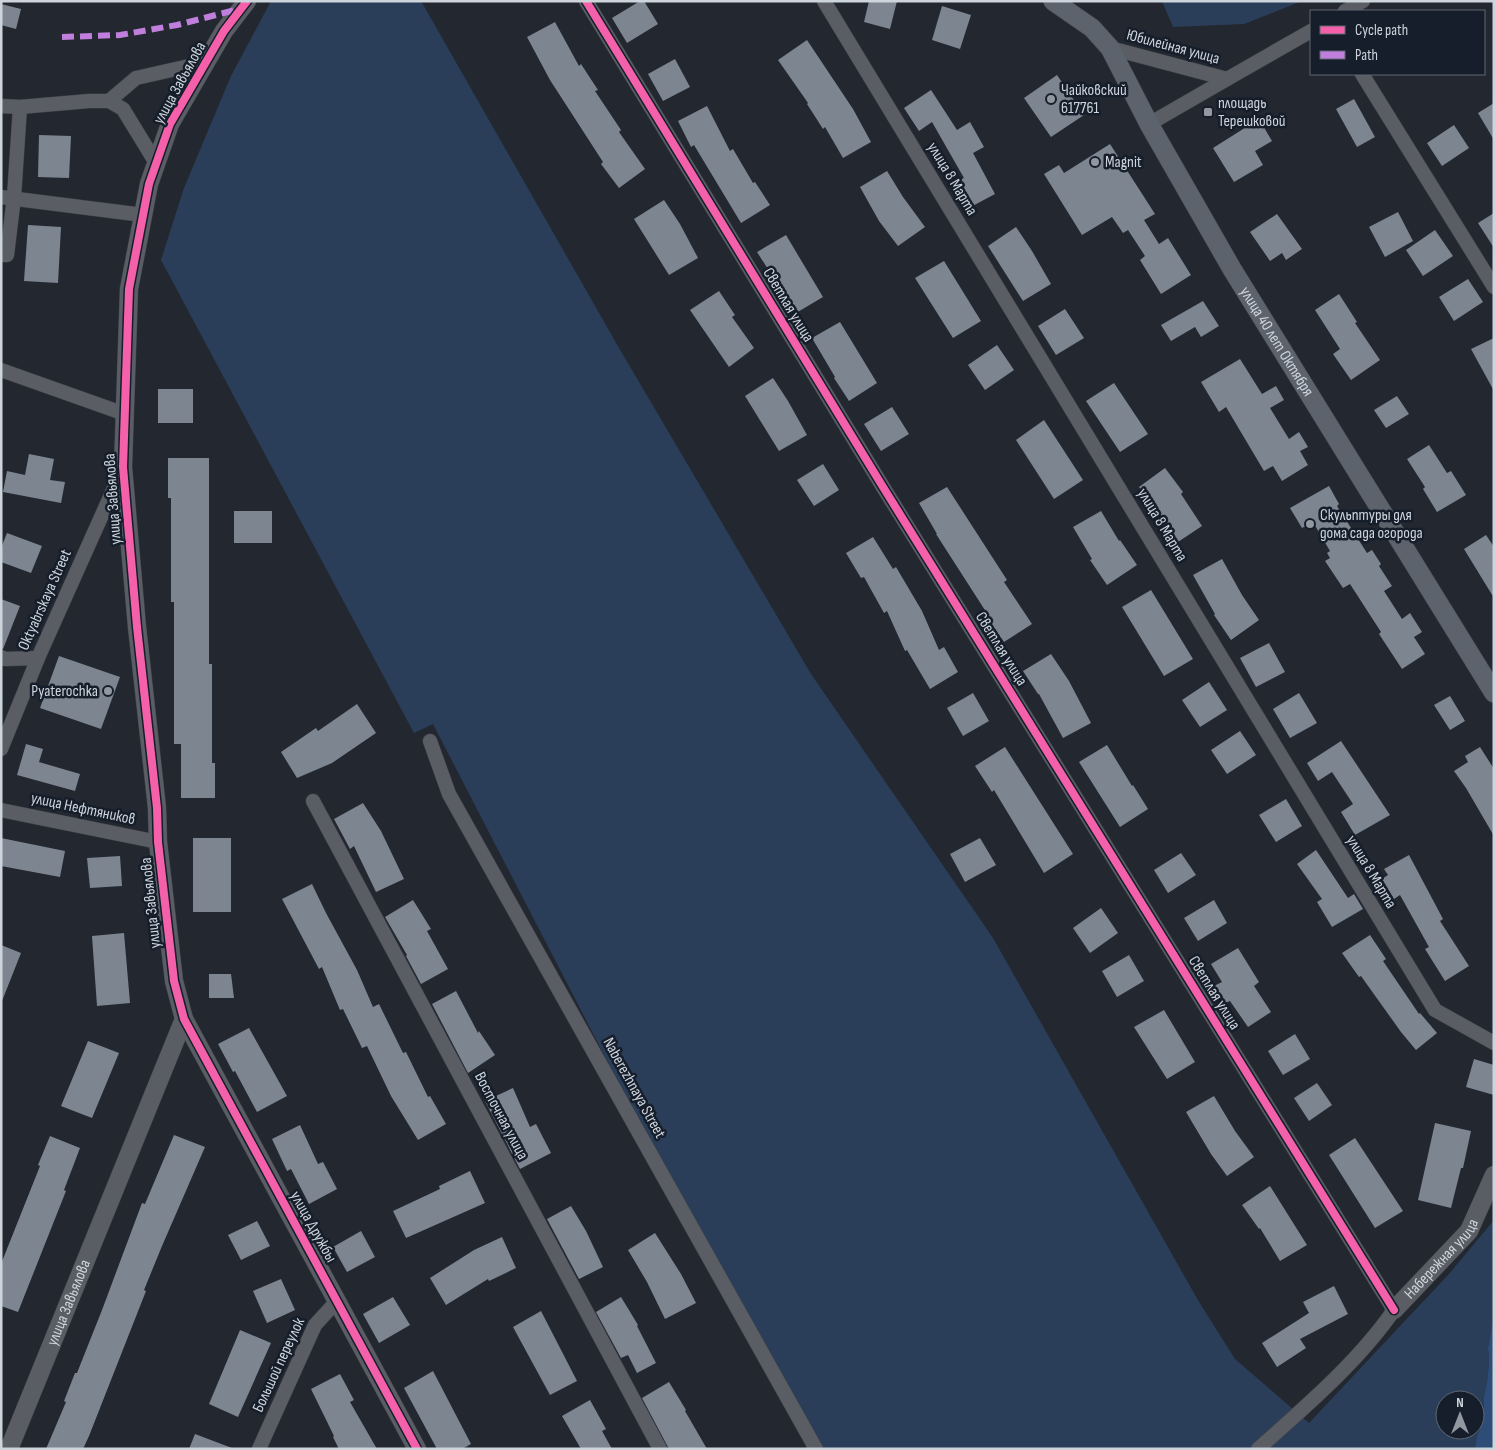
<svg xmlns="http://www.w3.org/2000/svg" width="1495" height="1450" font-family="'Sofia Sans Condensed',sans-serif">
<rect width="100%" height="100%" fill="#232830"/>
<g fill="#2a3e5a" fill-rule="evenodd">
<path d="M271 1H421L619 348 811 674 993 938 1199 1302 1235 1359 1309 1423 1449 1274 1494 1220V1313L1488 1348 1489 1362 1487 1382 1484 1396V1420L1479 1430 1475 1449H824L646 1136 433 724 414 733 161 260 184 188 231 76ZM1445 1400H1475V1430H1445Z"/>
<path d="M1162 1H1302L1244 24 1173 27Z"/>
</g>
<path fill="#2d4c77" d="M1494 1313V1449H1475L1477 1436 1484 1420V1396L1487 1382 1489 1362 1488 1348Z"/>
<g fill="#7d8591">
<path d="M640 1H644L658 24 627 43 612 18Z"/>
<path d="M869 1H897L890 29 864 22Z"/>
<path d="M1 4 21 9 16 29 1 25Z"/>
<path d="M942 6 971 15 960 49 932 40Z"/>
<path d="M555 22 579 66 581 64 598 90 595 91 621 130 619 132 645 169 619 188 601 164 603 162 550 80 527 37Z"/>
<path d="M807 40 853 109 871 142 843 158 825 127 823 129 807 104 808 103 778 60Z"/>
<path d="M675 59 690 87 663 101 648 74Z"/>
<path d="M1057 75 1084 115 1051 137 1024 98Z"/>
<path d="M931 90 957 130 970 122 984 147 973 153 995 194 965 210 951 184 964 178 932 122 919 131 904 108Z"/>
<path d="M1354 99 1375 137 1357 147 1336 109Z"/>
<path d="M1494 103V140L1478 113Z"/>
<path d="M707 106 730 151 733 149 753 183 755 182 770 205 741 223 694 145 691 147 678 121Z"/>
<path d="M1259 119 1272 141 1255 151 1263 165 1234 182 1213 148Z"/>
<path d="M1454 125 1469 148 1442 166 1427 143Z"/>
<path d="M39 135 71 136 69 178 38 177Z"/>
<path d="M1110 144 1155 214 1144 220 1159 244 1168 238 1191 275 1161 294 1140 260 1145 256 1128 230 1123 233 1112 217 1082 235 1044 174 1059 165 1064 173Z"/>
<path d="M887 171 903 197 925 227 898 246 879 221 860 187Z"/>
<path d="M664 200 680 224 698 258 669 275 634 219Z"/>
<path d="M1398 212 1413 241 1385 257 1369 227Z"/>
<path d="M1494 213V248L1478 223Z"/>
<path d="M1277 214 1302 249 1286 260 1282 253 1270 261 1250 232Z"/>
<path d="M28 225 61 227 58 283 24 281Z"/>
<path d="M1016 227 1032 251 1051 284 1023 301 988 246Z"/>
<path d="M1435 230 1453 256 1423 276 1406 250Z"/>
<path d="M786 235 823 297 796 313 757 252Z"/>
<path d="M944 261 981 321 953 338 915 278Z"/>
<path d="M1468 279 1483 302 1454 321 1439 297Z"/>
<path d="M719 291 735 315 732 317 754 348 729 367 690 310Z"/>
<path d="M1339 294 1357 322 1355 323 1380 360 1351 380 1333 354 1340 349 1315 310Z"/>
<path d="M1203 301 1219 326 1201 337 1195 327 1171 341 1161 325Z"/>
<path d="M1065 309 1084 338 1056 355 1038 326Z"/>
<path d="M840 322 877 383 849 401 834 378 835 377 812 338Z"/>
<path d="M1494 338V391L1471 349Z"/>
<path d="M997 345 1014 370 985 390 968 365Z"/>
<path d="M1240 359 1262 394 1276 386 1284 400 1270 408 1289 439 1299 432 1308 447 1300 451 1308 465 1282 481 1273 466 1264 471 1226 407 1219 412 1201 382Z"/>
<path d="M773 378 788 401 807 435 779 451 745 396Z"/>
<path d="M1114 383 1148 434 1120 452 1086 401Z"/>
<rect x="158" y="389" width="35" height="34"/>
<path d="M1397 396 1409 414 1386 428 1374 410Z"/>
<path d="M892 407 909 434 881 451 864 424Z"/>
<path d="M1044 420 1083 480 1054 499 1016 440Z"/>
<path d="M1429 445 1447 473 1451 471 1466 495 1437 512 1423 489 1425 487 1407 459Z"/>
<path d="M29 454 54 459 50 480 65 482 61 503 3 492 7 471 25 475Z"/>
<path d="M168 458H209V664H212V763H215V798H181V744H174V602H171V498H168Z"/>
<path d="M823 464 839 490 814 506 797 480Z"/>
<path d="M1165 468 1183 492 1181 494 1202 526 1175 544 1160 521 1163 520 1139 487Z"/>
<path d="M1329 486 1339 504 1337 506 1367 553 1372 550 1381 564 1379 566 1392 586 1384 591 1402 619 1410 613 1422 632 1414 637 1425 654 1402 669 1379 634 1381 632 1350 584 1343 588 1325 561 1330 558 1327 553 1330 551 1313 522 1302 528 1290 508Z"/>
<path d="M947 487 1007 580 1004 582 1032 624 1004 642 988 619 990 618 936 534H937L919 503Z"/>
<rect x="234" y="511" width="38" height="32"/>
<path d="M1101 511 1119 541 1120 540 1137 565 1107 585 1090 560 1092 559 1073 527Z"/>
<path d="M7 533 42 546 31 573 1 562V548Z"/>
<path d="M1486 535 1494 547V598L1464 549Z"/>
<path d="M873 537 893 569 896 567 922 611 939 650 944 647 958 672 930 689 907 650 905 651 887 611 884 613 864 577 861 578 846 553Z"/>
<path d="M1222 559 1242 595 1259 620 1231 640 1214 615 1215 614 1193 575Z"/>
<path d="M1151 590 1193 659 1164 676 1122 607Z"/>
<path d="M1 599 20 606 3 649 1 648Z"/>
<path d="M1269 643 1285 672 1256 687 1240 658Z"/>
<path d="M1051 654 1069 681 1091 723 1063 738 1039 694H1038L1023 671Z"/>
<path d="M59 656 120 677 101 729 40 708Z"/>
<path d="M1209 682 1227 710 1200 727 1182 700Z"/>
<path d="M973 693 989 721 963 736 947 708Z"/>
<path d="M1299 693 1317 723 1290 738 1273 709Z"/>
<path d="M1450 696 1465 721 1450 730 1434 705Z"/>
<path d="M357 704 376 733 332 763 297 778 281 752 316 728 318 731Z"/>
<path d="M1240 731 1256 755 1227 774 1211 750Z"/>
<path d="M1341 741 1390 815 1355 835 1341 812 1353 804 1332 772 1318 781 1307 763Z"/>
<path d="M26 744 43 749 39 762 80 774 75 791 17 775Z"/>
<path d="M1107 745 1132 786 1133 785 1148 809 1120 827 1079 762Z"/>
<path d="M1005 747 1073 854 1044 873 994 790 992 792 975 766Z"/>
<path d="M1480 747 1494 769V836L1466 788 1454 771 1468 762 1465 756Z"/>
<path d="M1286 799 1302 826 1276 842 1259 815Z"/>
<path d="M363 803 381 831 404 879 376 892 354 846 350 849 334 819Z"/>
<path d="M1 838 65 851 60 877 1 866Z"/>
<rect x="193" y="838" width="38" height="74"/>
<path d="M980 838 996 865 965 882 950 854Z"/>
<path d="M1316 850 1348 898 1354 894 1363 909 1332 927 1317 902 1322 899 1297 864Z"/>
<path d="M1181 853 1196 875 1168 893 1154 870Z"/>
<path d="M1409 855 1443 919 1440 921 1469 966 1445 981 1425 949 1429 947 1400 895 1394 899 1382 879 1388 875 1384 869Z"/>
<path d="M120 856 122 886 90 888 87 858Z"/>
<path d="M312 884 326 913 357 970 373 1007 379 1004 403 1053 406 1052 428 1097 430 1096 446 1124 418 1140 391 1096 367 1046 362 1048 343 1009 340 1010 322 967 319 969 282 899Z"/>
<path d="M413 900 431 929 427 931 448 969 421 984 406 956 407 955 385 917Z"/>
<path d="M1214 900 1227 923 1198 941 1184 918Z"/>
<path d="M1101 908 1118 933 1090 953 1073 928Z"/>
<path d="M124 933 130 1003 97 1006 92 936Z"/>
<path d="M1370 935 1386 959 1383 961 1419 1014 1420 1013 1437 1033 1416 1050 1401 1032 1361 976 1359 977 1342 953Z"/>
<path d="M1 945 21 953 2 1001 1 1000Z"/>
<path d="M1238 948 1259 982 1254 986 1271 1012 1248 1027 1230 1001 1225 1003 1214 986 1222 982 1211 964Z"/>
<path d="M1129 955 1144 981 1117 997 1102 971Z"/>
<path d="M209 974H231L234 998H209Z"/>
<path d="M456 991 478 1033 479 1031 495 1055 468 1073 432 1004Z"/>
<path d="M1164 1010 1195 1062 1167 1079 1134 1027Z"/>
<path d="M249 1028 287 1096 257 1112 235 1071 233 1072 218 1044Z"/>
<path d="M1295 1034 1310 1059 1283 1075 1268 1051Z"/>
<path d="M88 1041 119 1053 92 1118 61 1106Z"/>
<path d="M1474 1059 1494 1065V1095L1466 1087Z"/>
<path d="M1317 1083 1332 1105 1309 1121 1294 1098Z"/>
<path d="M513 1088 530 1127 536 1124 551 1153 520 1169 485 1101Z"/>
<path d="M1214 1096 1235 1131 1254 1157 1227 1176 1211 1154 1186 1112Z"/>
<path d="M1435 1123 1471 1131 1463 1168H1461L1451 1208 1418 1200Z"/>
<path d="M300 1125 318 1164 323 1162 337 1189 309 1204 291 1169 287 1171 272 1139Z"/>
<path d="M174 1135 205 1147 162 1246 144 1290 146 1291 89 1436 83 1449H46L66 1402 64 1401 75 1373H77L102 1310 142 1203 145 1204Z"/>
<path d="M50 1136 80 1148 64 1190 66 1191 18 1312 1 1306V1264L40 1166 38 1165Z"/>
<path d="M1355 1138 1403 1211 1375 1228 1329 1155Z"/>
<path d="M470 1171 485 1203 406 1238 393 1211 440 1189 439 1186Z"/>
<path d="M1270 1186 1307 1245 1280 1261 1260 1228 1259 1229 1242 1205Z"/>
<path d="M571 1206 586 1231 603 1267 579 1279 547 1219Z"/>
<path d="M257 1221 270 1246 241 1260 228 1235Z"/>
<path d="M361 1231 375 1257 347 1272 333 1247Z"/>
<path d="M655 1233 681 1274 696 1303 665 1319 647 1282 628 1250Z"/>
<path d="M502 1237 516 1268 489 1281 488 1279 446 1305 430 1278 474 1250Z"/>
<path d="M281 1279 295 1310 267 1323 253 1291Z"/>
<path d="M1334 1286 1348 1314 1300 1339 1306 1348 1277 1367 1262 1343 1309 1313 1303 1302Z"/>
<path d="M393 1297 410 1325 379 1343 363 1314Z"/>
<path d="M621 1297 638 1325 637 1326 656 1363 637 1373 628 1355 621 1358 596 1312Z"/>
<path d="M541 1311 577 1381 550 1395 513 1327Z"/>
<path d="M240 1330 271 1343 238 1417 209 1404Z"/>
<path d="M433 1371 471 1444 462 1449H437L404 1388Z"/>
<path d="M340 1374 354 1400 350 1402 377 1449H339L333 1437 334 1436 311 1389Z"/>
<path d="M669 1382 686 1410 685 1411 707 1449H669L642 1398Z"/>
<path d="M590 1400 606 1429 602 1431 612 1449H581L562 1416Z"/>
<path d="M195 1434 232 1448V1449H189Z"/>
</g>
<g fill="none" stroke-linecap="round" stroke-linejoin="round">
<defs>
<g id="minor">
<path d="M586 1 883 487 1394 1310C1358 1362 1305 1407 1258 1449"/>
<path d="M824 1 1435 1010 1494 1043"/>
<path d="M1345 11 1363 1"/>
<path d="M1110 48 1227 79 1311 31"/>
<path d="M1362 74 1494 287"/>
<path d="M109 101 136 78 207 62"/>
<path d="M1 106 20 107 89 101H109L123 109 156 163"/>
<path d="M1149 124 1227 79"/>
<path d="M1 197 143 215"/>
<path d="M1 255H7L14 197 20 107"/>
<path d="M1 370 125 414"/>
<path d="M1 657 5 659 38 658"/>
<path d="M430 741 449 794 816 1449"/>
<path d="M1 749 38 658 123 468"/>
<path d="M313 801 660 1449"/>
<path d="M1 810 158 842"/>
<path d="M259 1449 315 1325 337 1301"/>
</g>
<g id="tertiary">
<path d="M247 1 224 31 170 124 149 184 129 289 123 467 137 627 157 808 158 842 174 981 184 1019 417 1449"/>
<path id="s1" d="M1394 1310 1469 1231 1494 1175"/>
<path id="s2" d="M9 1449 184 1019"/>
</g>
<g id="secondary">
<path id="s3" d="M1053 1 1092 28 1110 48 1149 124 1232 269 1494 693"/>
</g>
</defs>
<use href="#minor" stroke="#40444a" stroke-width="15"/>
<use href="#tertiary" stroke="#40444a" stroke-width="19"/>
<use href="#secondary" stroke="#40444a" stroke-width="20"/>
<use href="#minor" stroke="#5a5e64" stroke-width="14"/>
<use href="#tertiary" stroke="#5a5e64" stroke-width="18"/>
<use href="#secondary" stroke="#5c636c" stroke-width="19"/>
<path stroke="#c07fdc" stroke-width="6" stroke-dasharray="12 6" stroke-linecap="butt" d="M62 37 120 35 177 25 239 9"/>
<defs>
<g id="cycleway">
<path d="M247 1 224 31 170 124 149 184 129 289 123 467 137 627 157 808 158 842 174 981 184 1019 417 1449"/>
<path d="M586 1 883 487 1394 1310"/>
</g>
</defs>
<use href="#cycleway" stroke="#151e2a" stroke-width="11"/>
<use href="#cycleway" stroke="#f560ab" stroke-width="8"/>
</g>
<g fill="#9298a0" stroke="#151e2a" stroke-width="2">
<circle cx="1051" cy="99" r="5"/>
<rect x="1203" y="107" width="10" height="10" rx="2.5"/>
<circle cx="1095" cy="162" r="5"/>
<circle cx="1310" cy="524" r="5"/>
<circle cx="108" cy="691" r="5"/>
</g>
<g text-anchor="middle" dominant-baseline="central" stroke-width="5" stroke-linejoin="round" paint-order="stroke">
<g font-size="16" fill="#cdd4dc" stroke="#151e2a">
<text transform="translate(1173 47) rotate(15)">Юбилейная улица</text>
<text transform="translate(180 83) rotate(-61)">улица Завьялова</text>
<text transform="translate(952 179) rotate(59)">улица 8 Марта</text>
<text transform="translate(788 305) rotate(59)">Светлая улица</text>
<text stroke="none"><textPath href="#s3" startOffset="412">улица 40 лет Октября</textPath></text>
<text transform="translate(113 499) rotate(-94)">улица Завьялова</text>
<text transform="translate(1162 525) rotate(59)">улица 8 Марта</text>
<text transform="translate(45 600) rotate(-66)">Oktyabrskaya Street</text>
<text transform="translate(1001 649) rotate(58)">Светлая улица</text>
<text transform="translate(83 809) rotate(12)">улица Нефтяников</text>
<text transform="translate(1371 872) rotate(59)">улица 8 Марта</text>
<text transform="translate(151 903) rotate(-96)">улица Завьялова</text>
<text transform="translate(1214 993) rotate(58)">Светлая улица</text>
<text transform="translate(634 1088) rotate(61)">Naberezhnaya Street</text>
<text transform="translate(501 1116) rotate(62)">Восточная улица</text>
<text transform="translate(313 1227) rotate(61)">улица Дружбы</text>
<text stroke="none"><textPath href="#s1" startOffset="70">Набережная улица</textPath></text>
<text stroke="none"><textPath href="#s2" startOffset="158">улица Завьялова</textPath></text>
<text transform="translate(279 1365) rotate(-65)">Большой переулок</text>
</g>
<g font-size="16" fill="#cdd4dc" stroke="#151e2a" text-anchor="start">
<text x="1061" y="90">Чайковский<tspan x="1061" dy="18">617761</tspan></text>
<text x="1218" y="103">площадь<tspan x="1218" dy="18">Терешковой</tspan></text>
<text x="1105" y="162">Magnit</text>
<text x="1320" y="515">Скульптуры для<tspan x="1320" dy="18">дома сада огорода</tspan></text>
<text x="98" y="691" text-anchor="end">Pyaterochka</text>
</g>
</g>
<rect width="1495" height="1450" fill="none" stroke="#cdd4dc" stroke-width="5"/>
<rect x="1310" y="10" width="175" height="65" fill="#151e2a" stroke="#5f6771"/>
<rect x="1320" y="26" width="25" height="8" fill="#f560ab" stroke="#5f6771"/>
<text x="1355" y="35" font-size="15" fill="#cdd4dc">Cycle path</text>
<rect x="1320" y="51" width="25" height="8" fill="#c07fdc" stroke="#5f6771"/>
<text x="1355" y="60" font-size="15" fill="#cdd4dc">Path</text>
<g transform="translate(1460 1415)"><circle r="24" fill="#151e2a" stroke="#5f6771"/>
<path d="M0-4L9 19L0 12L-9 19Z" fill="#9298a0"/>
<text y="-8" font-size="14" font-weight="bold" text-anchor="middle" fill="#cdd4dc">N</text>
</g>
</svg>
